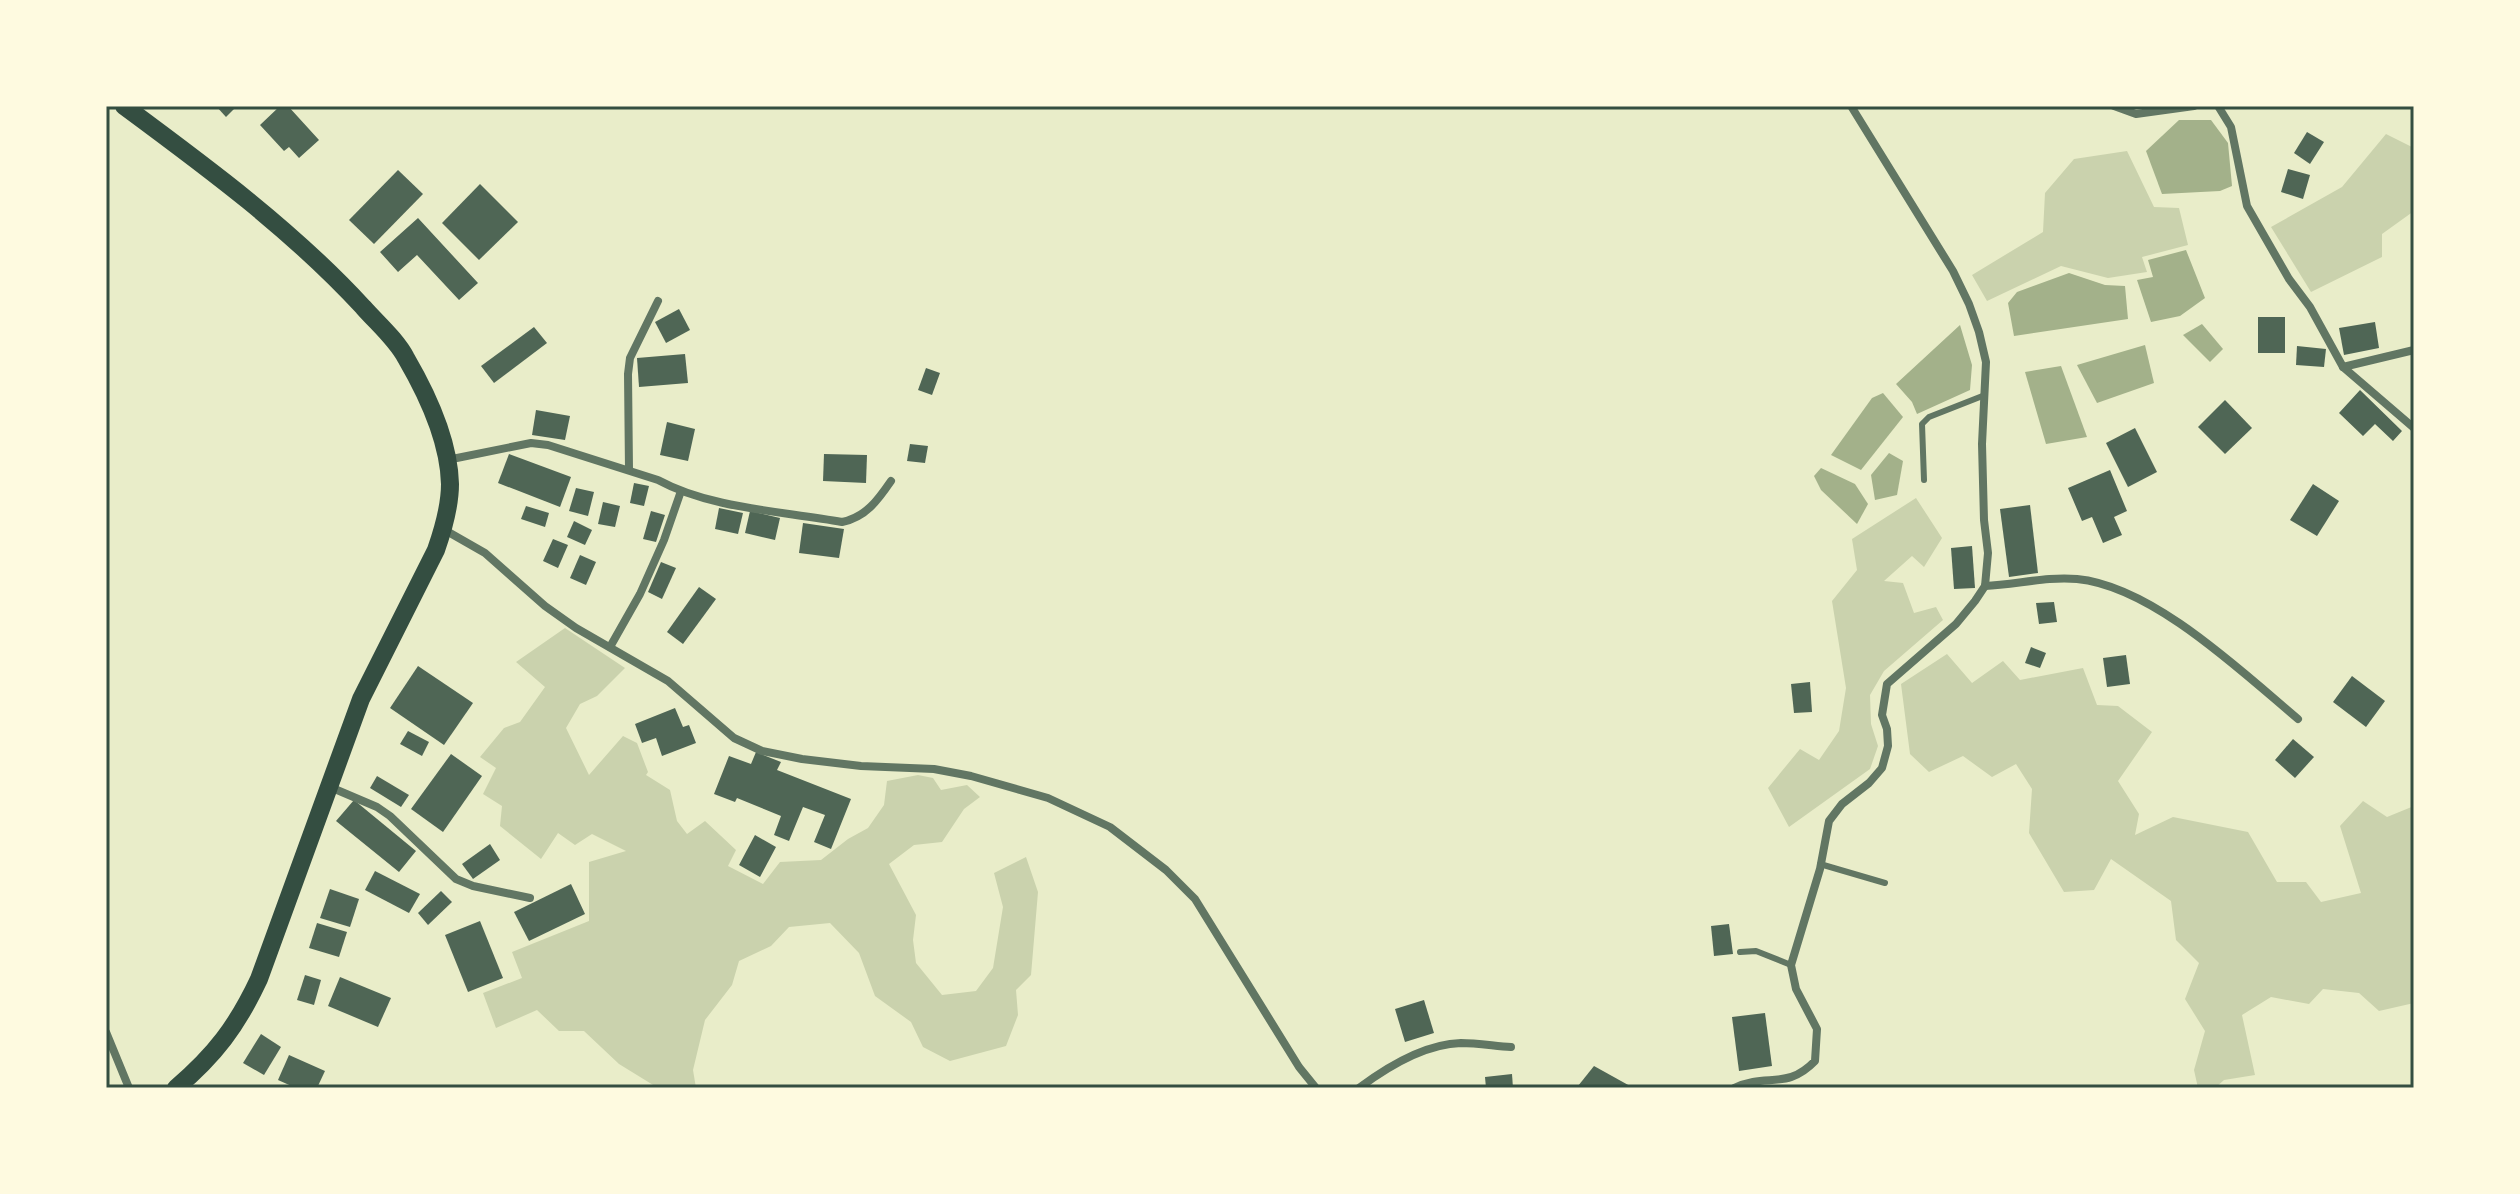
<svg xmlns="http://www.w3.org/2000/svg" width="2520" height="1194" font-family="Barlow,sans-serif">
<rect width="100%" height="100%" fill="#e9edc9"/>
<g fill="#cad2ad">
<path d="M2386 134 2414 148V211L2382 234V257L2311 292 2271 227 2342 187Z"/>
<path d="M2127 151 2154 207 2179 208 2188 245 2142 257 2147 272 2108 278 2061 266 1987 301 1972 275 2043 232 2045 193 2074 159Z"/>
<path d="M1916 498 1942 538 1924 567 1912 556 1884 581 1903 583 1914 613 1936 607 1943 620 1884 671 1870 695 1871 724 1878 746 1870 769 1789 827 1768 788 1800 749 1819 760 1839 731 1846 688 1832 601 1857 570 1852 539Z"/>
<path d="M565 628 625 668 597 696 580 704 566 728 589 775 623 736 637 743 648 772 646 775 670 790 677 821 687 834 705 821 736 850 728 866 763 884 780 862 821 860 848 839 868 828 884 805 887 781 918 775 933 778 941 790 967 785 980 797 964 809 942 842 914 845 889 864 916 915 913 940 916 963 942 995 976 991 993 968 1003 907 994 873 1026 857 1038 892 1031 975 1016 990 1018 1015 1006 1046 950 1061 923 1047 911 1022 875 996 859 953 830 923 789 927 771 946 739 961 732 985 705 1020 693 1070 696 1088H658L619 1064 584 1031H559L537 1010 496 1028 483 993 522 978 512 952 589 921V862L626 851 592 834 575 845 558 833 541 859 500 826 502 806 483 794 496 768 480 757 504 728 520 722 545 687 516 662Z"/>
<path d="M1947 654 1972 683 2003 661 2020 680 2083 668 2097 705 2118 706 2152 732 2118 781 2139 814 2135 835 2173 817 2248 832 2277 882H2306L2321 902 2361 893 2340 826 2363 801 2387 817 2414 806V1003L2379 1011 2359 993 2323 989 2309 1004 2271 997 2242 1015 2255 1075 2224 1080 2215 1088H2198L2194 1070 2205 1031 2185 999 2199 963 2176 940 2171 901 2111 859 2094 890 2064 892 2029 833 2032 789 2016 764 1992 777 1963 756 1929 772 1910 754 1901 684Z"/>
</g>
<g fill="#a3b18a">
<path d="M2179 120H2211L2228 143 2232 186 2220 191 2162 194 2146 151Z"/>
<path d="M2186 250 2205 298 2180 316 2151 322 2137 280 2153 277 2148 260Z"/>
<path d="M2069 273 2105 285 2125 286 2128 319 2014 336 2008 303 2017 292Z"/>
<path d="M2202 324 2223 349 2210 362 2183 335Z"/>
<path d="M1960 325 1972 365 1970 390 1917 414 1912 402 1896 384Z"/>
<path d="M2145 345 2154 383 2097 403 2077 365Z"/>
<path d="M2061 366 2087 437 2046 444 2025 372Z"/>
<path d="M1883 393 1903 417 1861 470 1831 455 1872 398Z"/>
<path d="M1889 453 1903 461 1897 495 1875 500 1871 475Z"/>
<path d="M1821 468 1855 484 1868 504 1857 524 1821 490 1814 476Z"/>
</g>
<g fill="#4f6655">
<path d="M216 106H237L226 117Z"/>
<path d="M280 106H288L319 140 299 158 289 147 284 151 260 125Z"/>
<path d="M2307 132 2324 142 2310 164 2294 153Z"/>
<path d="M2288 169 2310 175 2303 199 2281 192Z"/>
<path d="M398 170 423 194 374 244 349 220Z"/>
<path d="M480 184 518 222 479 260 442 223Z"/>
<path d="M418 218 478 283 459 300 417 255 398 272 380 252Z"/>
<path d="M679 309 690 330 666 343 655 322Z"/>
<rect x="2258" y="317" width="27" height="36"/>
<path d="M2375 322 2379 348 2344 355 2339 328Z"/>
<path d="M534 327 547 343 494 383 481 366Z"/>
<path d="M2297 346 2326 349 2324 367 2296 365Z"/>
<path d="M685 354 688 383 639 387 637 358Z"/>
<path d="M926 368 940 373 932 395 918 390Z"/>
<path d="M2360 390 2402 431 2393 441 2375 424 2363 436 2339 413Z"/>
<path d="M2225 400 2252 428 2225 454 2198 427Z"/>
<path d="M536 410 570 416 565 440 532 435Z"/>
<path d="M667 422 695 429 688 461 660 455Z"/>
<path d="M2135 428 2157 472 2128 487 2106 443Z"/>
<path d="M910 444 928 446 925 463 907 461Z"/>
<path d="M509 454 571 477 560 507 498 483Z"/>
<path d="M824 454 867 455 866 483 823 481Z"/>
<path d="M2110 470 2127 511 2114 517 2122 535 2103 543 2092 517 2082 521 2068 488Z"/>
<path d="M634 483 649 486 644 506 630 503Z"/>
<path d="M2313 484 2339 501 2317 536 2290 520Z"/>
<path d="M576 488 594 492 588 516 569 511Z"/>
<path d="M603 502 620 506 615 527 598 524Z"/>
<path d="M2030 505 2038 573 2009 577 2000 509Z"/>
<path d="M526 506 549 513 545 527 521 519Z"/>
<path d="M719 508 743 513 738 534 715 529Z"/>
<path d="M651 511 665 515 656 542 643 539Z"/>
<path d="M750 511 780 518 775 540 745 533Z"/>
<path d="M574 521 592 530 585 545 567 537Z"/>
<path d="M803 523 844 529 839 558 799 553Z"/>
<path d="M553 539 568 545 558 568 543 561Z"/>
<path d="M1972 546 1975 588 1954 589 1951 548Z"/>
<path d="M580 555 596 562 586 585 570 578Z"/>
<path d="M661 562 676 568 662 599 648 592Z"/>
<path d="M699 587 716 599 683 644 667 632Z"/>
<path d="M2054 602 2057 622 2039 624 2036 603Z"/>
<path d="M2031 647 2046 653 2040 668 2025 663Z"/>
<path d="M2126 655 2130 684 2107 687 2103 658Z"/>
<path d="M418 666 473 703 444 745 390 708Z"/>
<path d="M2352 676 2385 701 2366 727 2333 702Z"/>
<path d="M1810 682 1812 712 1794 713 1791 684Z"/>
<path d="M675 708 683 727 689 725 696 743 662 756 656 738 642 743 635 724Z"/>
<path d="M408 731 429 742 422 756 400 744Z"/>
<path d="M2293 739 2314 757 2295 778 2275 760Z"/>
<path d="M756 752 781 762 777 770 851 799 831 849 814 842 825 815 803 807 789 841 774 835 781 816 737 798 735 802 714 794 729 756 751 764Z"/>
<path d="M451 754 482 776 443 832 411 809Z"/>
<path d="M377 776 409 795 401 807 370 788Z"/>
<path d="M354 800 416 851 399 872 336 821Z"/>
<path d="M755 835 776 847 760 877 739 865Z"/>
<path d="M490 844 500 860 473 879 462 864Z"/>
<path d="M375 871 420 894 409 913 365 890Z"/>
<path d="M571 884 585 914 529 941 514 912Z"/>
<path d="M330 889 359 899 350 927 320 918Z"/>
<path d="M441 891 452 902 428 925 418 913Z"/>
<path d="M480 921 503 978 468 992 445 935Z"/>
<path d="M317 923 347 932 339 957 309 948Z"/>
<path d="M1729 924 1733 954 1714 956 1711 926Z"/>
<path d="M305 975 321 980 314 1005 297 1000Z"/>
<path d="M340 977 391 998 378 1027 328 1006Z"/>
<path d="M1424 1000 1434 1033 1405 1042 1395 1009Z"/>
<path d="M1765 1013 1772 1066 1739 1071 1732 1017Z"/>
<path d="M261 1034 281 1047 264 1075 243 1063Z"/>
<path d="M289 1055 325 1071 317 1088H296L278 1080Z"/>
<path d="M1594 1066 1630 1086 1631 1088H1580L1578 1086Z"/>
<path d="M1512 1074 1513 1088H1486L1485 1077Z"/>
</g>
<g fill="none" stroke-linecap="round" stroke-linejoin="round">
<g stroke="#617663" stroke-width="6">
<path d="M1924 480 1922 424 1929 417 1985 395"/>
<path d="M1820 864 1885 883"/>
<path d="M1740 952 1756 951 1791 965"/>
</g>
<g stroke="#617663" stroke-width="8">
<path d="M2114 106 2136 114 2194 106"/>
<path d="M2218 106 2231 127 2247 206 2289 279 2310 307 2343 367 2414 428"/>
<path d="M2343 367 2414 350"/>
<path d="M447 460 531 443 548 445 658 480C711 509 783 511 842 522 866 517 878 500 891 481"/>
<path d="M629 470 628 374 630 358 658 301"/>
<path d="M443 529 485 553 545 606 576 628 668 681 734 738 762 751 802 759 861 766 934 769 971 776 1048 798 1110 827 1166 870 1195 899 1299 1067 1316 1088"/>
<path d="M1985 586C2015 585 2047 576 2077 579 2152 586 2241 671 2298 719"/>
<path d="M610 647 640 594 664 540 681 491"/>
<path d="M330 787 377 807 390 816 456 879 473 886 530 898"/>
<path d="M106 1032 129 1088"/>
<path d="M1359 1088C1387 1067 1425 1044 1461 1043 1477 1043 1495 1046 1511 1047"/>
<path d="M1734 1088C1767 1072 1786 1091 1815 1061L1817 1029 1796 989 1791 965 1820 869 1829 821 1842 804 1869 783 1882 768 1888 746 1887 729 1882 715 1887 684 1956 624 1975 601 1985 586 1988 553 1984 520 1982 444 1986 362 1979 332 1969 304 1953 271 1851 106"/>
</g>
<path stroke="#344e41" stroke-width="18" d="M124 106C208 168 292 230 363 307 377 323 396 339 406 358 427 394 449 442 450 484 450 506 443 530 436 550L361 699 259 979C237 1026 215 1055 176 1088"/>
</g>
<rect width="2520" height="1194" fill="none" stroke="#fefae0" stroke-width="216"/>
<rect x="108" y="108" width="2304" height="978" fill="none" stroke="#344e41" stroke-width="3"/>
</svg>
